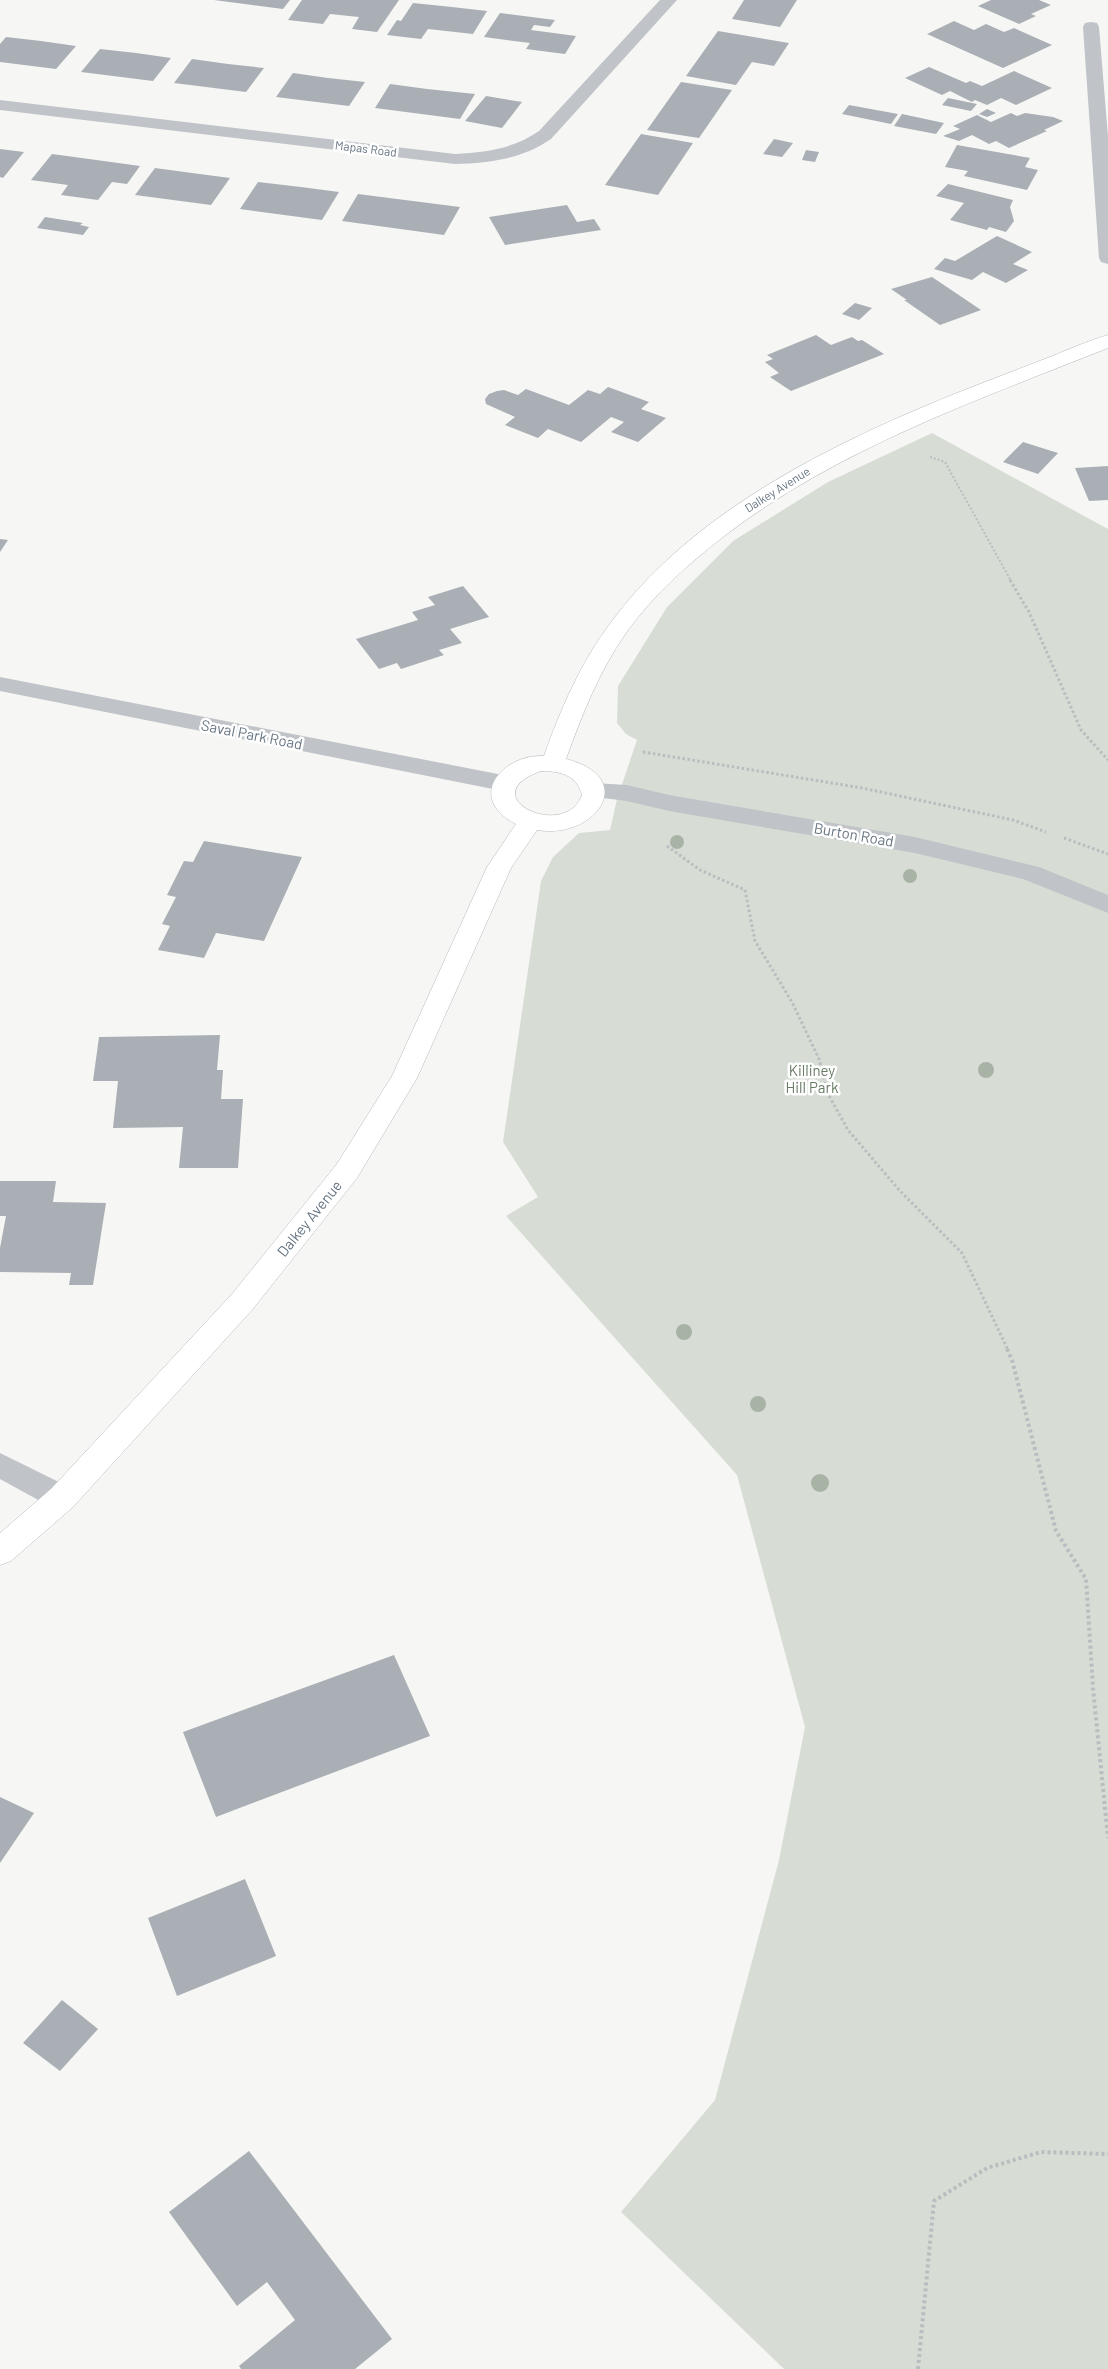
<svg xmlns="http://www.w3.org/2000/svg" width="1108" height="2369" font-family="Barlow,sans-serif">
<rect width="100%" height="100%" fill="#f6f7f4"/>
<path fill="#d7ddd5" d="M932 433 1108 529V2369H784L621 2212 715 2100 779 1860 805 1727 737 1475 506 1216 538 1197 503 1142 541 881 553 857 579 833 610 830 617 799 637 740 626 734 617 723 618 686 667 607 733 541 828 482Z"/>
<g fill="#a9afb5">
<path d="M214 0H290L283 9Z"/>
<path d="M302 0H399L377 32 352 29 359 17 330 14 323 24 288 20Z"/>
<path d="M744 0H797L780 27 732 19Z"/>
<path d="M991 0H1039L1051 5 1031 14 1036 16 1019 24 978 6Z"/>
<path d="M413 3 452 7 487 11 473 34 428 29 421 39 387 35 397 20 401 21Z"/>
<path d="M500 13 555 20 550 27 534 25 531 30 576 36 565 54 526 49 530 43 484 37Z"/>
<path d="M954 21 974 30 986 24 1004 32 1014 28 1052 45 1003 68 927 34Z"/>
<path d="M718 31 789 43 774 66 752 62 736 85 686 76Z"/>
<path d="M6 37 41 41 76 46 56 69 0 62V44Z"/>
<path d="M100 49 136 53 171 58 153 81 81 72Z"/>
<path d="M192 59 228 64 264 68 246 92 174 83Z"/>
<path d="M929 67 966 83 970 81 982 86 1014 71 1052 88 1016 105 1001 98 987 105 975 100 972 102 950 91 942 95 905 78Z"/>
<path d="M293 73 328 78 365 82 349 106 276 97Z"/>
<path d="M681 82 732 90 699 138 647 130Z"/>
<path d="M390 84 427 89 475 94 460 119 375 108Z"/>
<path d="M486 96 522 102 502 128 465 121Z"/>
<path d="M948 98 977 104 971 111 942 105Z"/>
<path d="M849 105 898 114 891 124 842 114Z"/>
<path d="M987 109 996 113 987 117 979 114Z"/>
<path d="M1011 113 1017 116 1025 113 1053 117 1063 121 1044 130 1047 131 1009 148 996 141 989 144 972 135 959 141 943 136 960 129 953 126 977 115 991 122Z"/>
<path d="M902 114 944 123 936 134 894 126Z"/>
<path d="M641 134 693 143 658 195 605 185Z"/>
<path d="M774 139 793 143 782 157 763 154Z"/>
<path d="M957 145 1030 158 1025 167 1038 170 1027 190 964 176 968 171 945 167Z"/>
<path d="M0 149 24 152 3 178 0 177Z"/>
<path d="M806 150 819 152 815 162 802 160Z"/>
<path d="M52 154 89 159 140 166 127 184 112 182 98 200 61 195 68 185 31 180Z"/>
<path d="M155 168 192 173 230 178 211 205 135 195Z"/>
<path d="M258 182 301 187 339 192 322 220 240 209Z"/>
<path d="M948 184 1013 200 1010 207 1014 221 1006 232 989 227 987 230 950 220 964 203 936 196Z"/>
<path d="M358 194 397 199 460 207 444 235 342 221Z"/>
<path d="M567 205 577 222 594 219 601 230 505 245 489 217Z"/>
<path d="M45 217 83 223 80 225 89 227 83 235 37 228Z"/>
<path d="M997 236 1032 252 1013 264 1028 270 1006 283 983 272 972 280 934 269 945 258 955 261Z"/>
<path d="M932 277 981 310 940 325 904 300H907L891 289Z"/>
<path d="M855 303 872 308 859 320 842 314Z"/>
<path d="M816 335 831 345 852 337 858 341 862 340 884 354 791 391 770 377 779 373 765 362 773 359 767 355Z"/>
<path d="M608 387 649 402 641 409 666 418 638 442 611 432 624 422 611 417 581 442 548 429 538 438 505 425 515 417 486 404 485 399 489 394 497 391 504 390 518 395 526 389 569 405 588 390 600 394Z"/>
<path d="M1023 442 1058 453 1038 474 1003 462Z"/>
<path d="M1108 466V500L1089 501 1075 468Z"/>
<path d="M0 539 8 540 0 552Z"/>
<path d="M463 586 489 617 450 629 462 643 439 650 444 655 401 669 397 663 379 669 356 639 418 620 412 612 435 605 428 597Z"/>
<path d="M204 841 302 857 264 941 216 933 204 958 158 950 170 926 162 924 176 897 167 895 184 861 193 862Z"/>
<path d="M220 1035 217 1070H223L221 1099H243L238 1168H179L183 1127 113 1128 118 1081H93L99 1037Z"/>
<path d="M0 1181H56L53 1202 106 1203 93 1285H69L71 1273 0 1272V1248L6 1216H0Z"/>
<path d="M394 1655 430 1736 216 1817 183 1732Z"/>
<path d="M0 1797 34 1813 0 1863Z"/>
<path d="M245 1879 276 1956 177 1996 148 1918Z"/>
<path d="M62 2000 98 2029 60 2071 23 2043Z"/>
<path d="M249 2151 392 2339 355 2369H241L239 2366 295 2320 267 2282 237 2306 169 2212Z"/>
</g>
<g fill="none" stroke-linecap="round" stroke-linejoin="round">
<defs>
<path id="secondary" d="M1108 335V348C975 401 837 449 723 537 687 565 652 596 626 633 599 671 582 715 566 759 640 778 595 840 537 830L511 868 417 1078 357 1178 252 1310 73 1507 11 1561 0 1565V1533L51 1489 232 1294 337 1164 392 1076 487 867 516 824C465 798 502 754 544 756 561 708 581 662 612 621 696 508 839 440 967 389 996 378 1026 366 1055 355 1072 348 1090 340 1108 335ZM541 771C560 771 577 775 582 795 565 842 470 796 541 771Z"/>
</defs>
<use href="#secondary" stroke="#b5b9bd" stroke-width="1"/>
<path stroke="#babcbf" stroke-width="2" stroke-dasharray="2 2" stroke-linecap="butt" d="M930 457 945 462 1011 581"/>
<g stroke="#babcbf" stroke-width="3" stroke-dasharray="2.5 2.5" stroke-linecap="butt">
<path d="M1010 580 1029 612 1081 730 1108 760"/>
<path d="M643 752 862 788 1013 820 1046 832"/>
<path d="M1064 838 1108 854"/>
<path d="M667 846 700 870 745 890 755 941 792 1002 819 1059 828 1094 848 1130 900 1191 962 1253 1008 1350"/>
</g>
<g stroke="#babcbf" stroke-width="4" stroke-dasharray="3 3" stroke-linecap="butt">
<path d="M1007 1349 1012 1360 1056 1531 1086 1579 1093 1688 1108 1838"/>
<path d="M918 2369 934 2201 987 2168 1041 2152 1108 2154"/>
</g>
<g fill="#c0c3c7" fill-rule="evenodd">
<path d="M660 0H677L551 139C522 159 490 163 455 164L0 110V100L455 154C486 152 513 149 539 131Z"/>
<path d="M1091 22 1097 23 1099 27 1108 137V264L1101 262 1099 258 1083 27 1085 23Z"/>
<path d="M0 677 503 775 511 778 515 783 511 788 503 791 0 691Z"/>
<path d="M594 783 627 785 669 795 915 837 1039 867 1108 895V913L1023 879 915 853 669 811 627 801 586 796 582 791 586 786Z"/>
<path d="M0 1453 73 1489 77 1498 73 1507 62 1510 51 1507 0 1479Z"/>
</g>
<use href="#secondary" fill="#fff" fill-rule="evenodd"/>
</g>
<g fill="#a8b3a5">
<circle cx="677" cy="842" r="7"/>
<circle cx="910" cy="876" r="7"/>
<circle cx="986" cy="1070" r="8"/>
<circle cx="684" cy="1332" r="8"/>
<circle cx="758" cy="1404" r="8"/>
<circle cx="820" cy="1483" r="9"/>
</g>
<g text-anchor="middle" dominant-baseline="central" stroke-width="5" stroke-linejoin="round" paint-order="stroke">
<g font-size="12" fill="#677583" stroke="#fff">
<text transform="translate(366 148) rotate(7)">Mapas Road</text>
<text transform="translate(777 489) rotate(-32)">Dalkey Avenue</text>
</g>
<g font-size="15" fill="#677583" stroke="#fff">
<text transform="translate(252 734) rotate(11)">Saval Park Road</text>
<text transform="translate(854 834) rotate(10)">Burton Road</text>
<text transform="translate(309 1218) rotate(-51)">Dalkey Avenue</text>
</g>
<g font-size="15" fill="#687b65" stroke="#fff">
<text x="812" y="1070">Killiney<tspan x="812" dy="17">Hill Park</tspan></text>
</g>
</g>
</svg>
